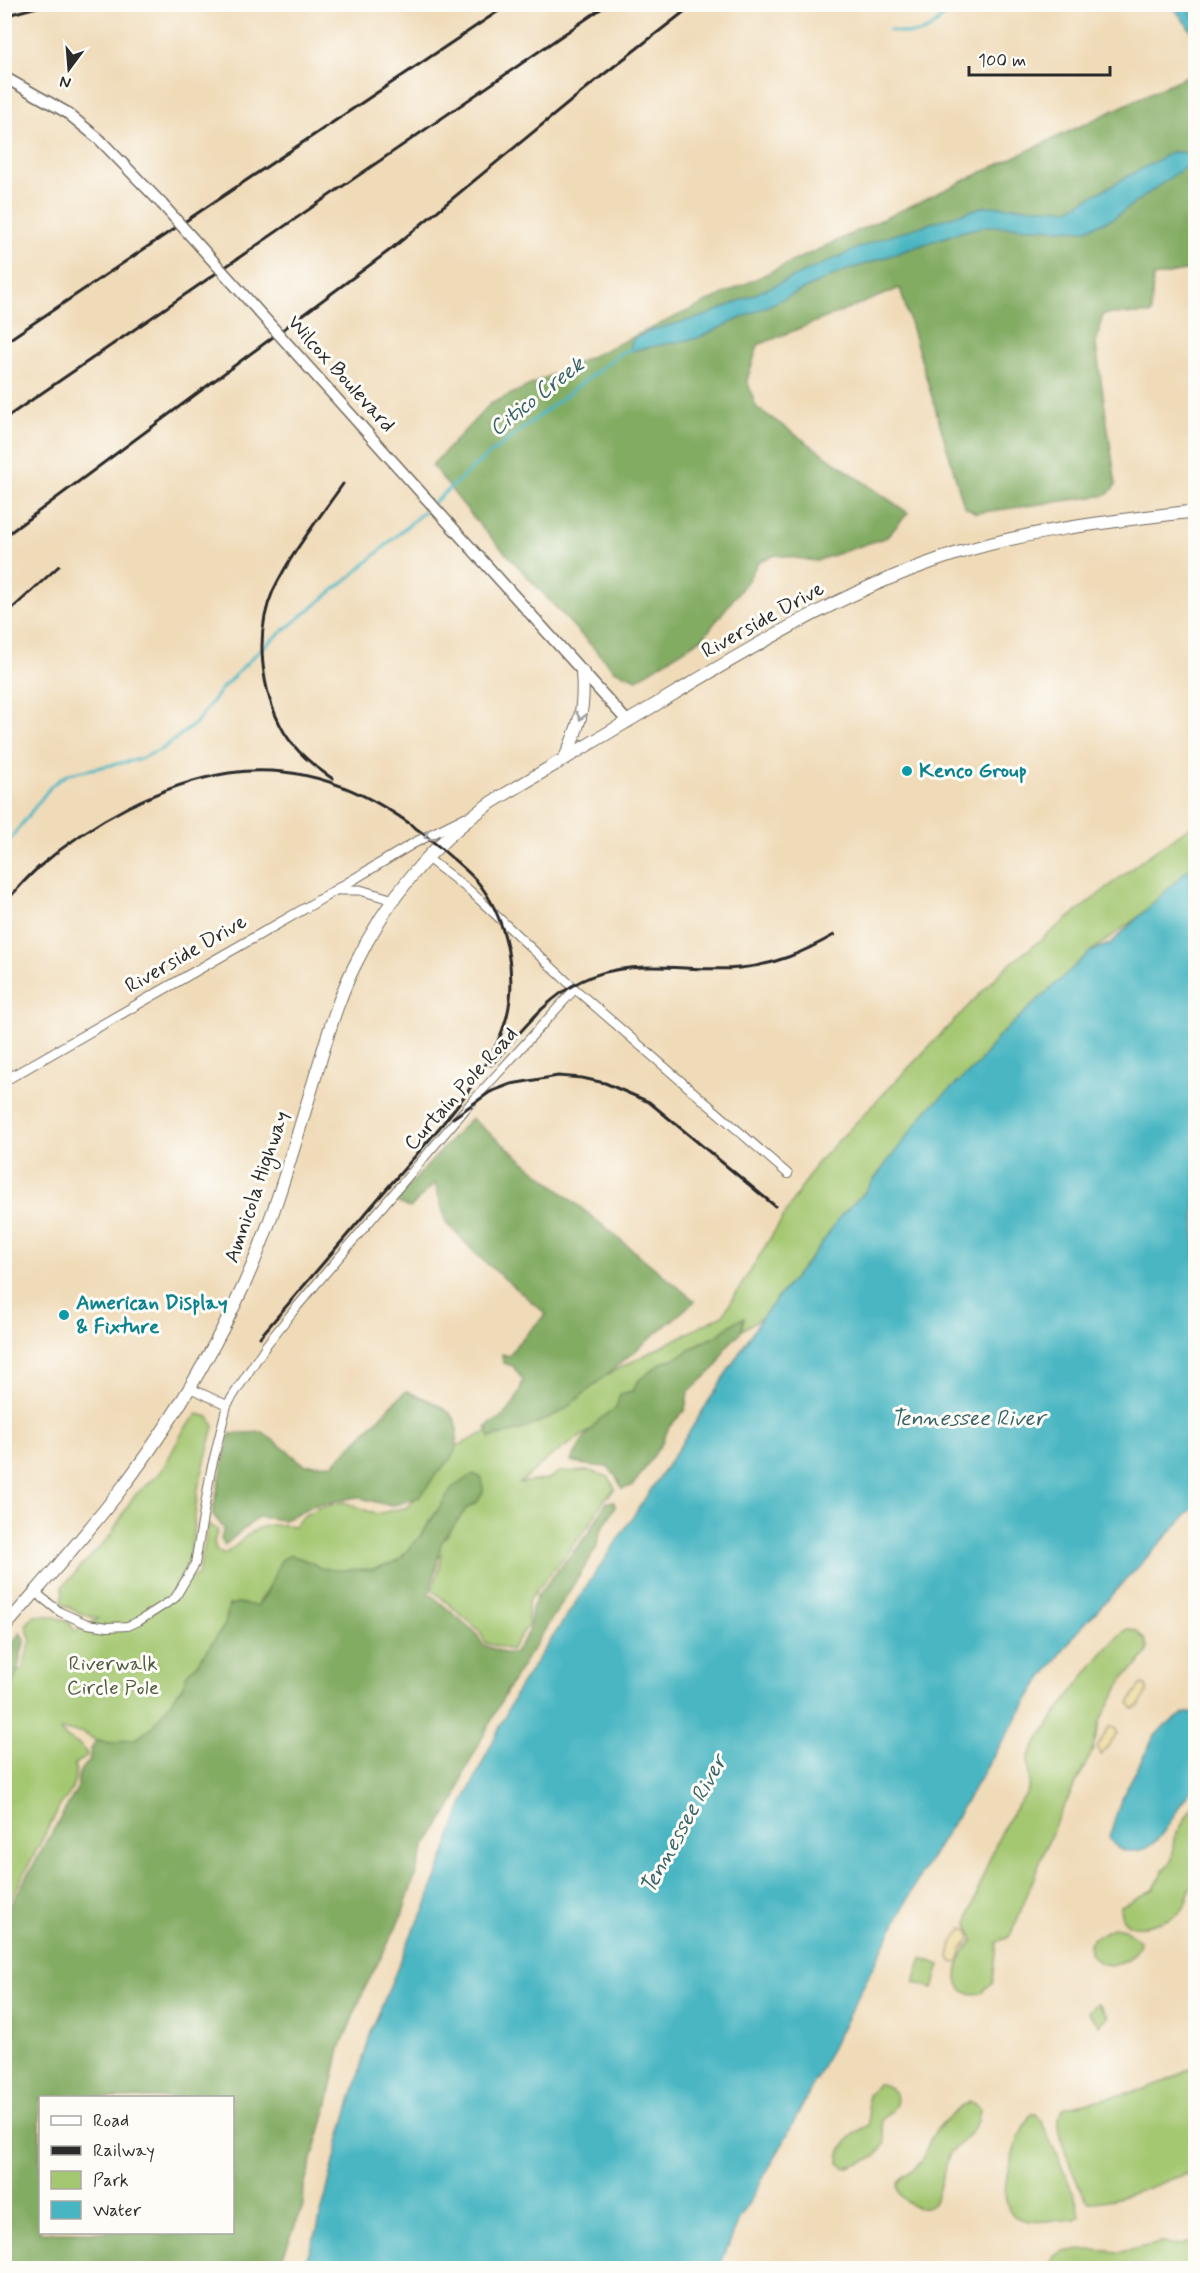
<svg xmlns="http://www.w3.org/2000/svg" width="1200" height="2273" font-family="Mynerve,sans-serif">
<rect width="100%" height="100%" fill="#fdfcf7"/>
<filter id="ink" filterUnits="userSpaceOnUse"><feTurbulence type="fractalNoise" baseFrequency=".0167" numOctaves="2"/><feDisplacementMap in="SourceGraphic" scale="12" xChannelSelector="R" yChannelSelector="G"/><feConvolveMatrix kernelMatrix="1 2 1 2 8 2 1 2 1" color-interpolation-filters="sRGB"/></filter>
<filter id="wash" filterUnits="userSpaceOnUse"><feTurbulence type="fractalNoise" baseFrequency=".008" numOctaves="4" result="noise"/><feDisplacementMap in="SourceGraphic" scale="24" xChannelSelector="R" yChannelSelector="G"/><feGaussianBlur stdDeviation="1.35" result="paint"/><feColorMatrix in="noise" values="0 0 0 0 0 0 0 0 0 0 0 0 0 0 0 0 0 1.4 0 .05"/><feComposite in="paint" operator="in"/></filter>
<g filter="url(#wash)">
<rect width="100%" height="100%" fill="#f0dbb9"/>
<g fill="#a4c771" stroke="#68794e" stroke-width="1.5">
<path d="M1195 823V876L1090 952 863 1194 762 1317 551 1456 520 1483 548 1479 559 1472 590 1471 609 1477 615 1489 604 1500 587 1528 528 1601V1625L511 1650 486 1643 478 1629 432 1590 439 1570 442 1554 403 1589 273 1581 257 1606 194 1667 169 1707 151 1728 138 1738 110 1743 97 1741 82 1732 60 1730C68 1743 80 1740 87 1754L85 1758 75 1764C77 1780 73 1792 61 1804L5 1910V1681L22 1669 31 1641 26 1625 34 1616C48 1614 57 1617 70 1623L75 1632 98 1619 77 1612 62 1603 63 1586 111 1535 133 1497 161 1472 185 1428 198 1414 209 1417 214 1426 198 1488 191 1550 184 1571 176 1584 198 1575 209 1524 218 1530 214 1541 216 1550 223 1554C233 1550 237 1544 245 1537 262 1523 274 1523 294 1526L305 1515 318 1508 344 1502 376 1514 408 1507 457 1446 606 1375 723 1315 816 1164 1005 968 1141 861Z"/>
<path d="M1129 1629 1135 1630 1145 1640 1148 1648 1147 1653 1137 1666 1125 1676 1101 1719 1092 1752 1056 1822 1015 1925 1009 1937 997 1942 993 1982 981 1993C951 1999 954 1970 965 1951 967 1947 971 1944 973 1940L968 1924 970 1915C980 1883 992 1848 1009 1818 1014 1809 1022 1801 1027 1792 1034 1781 1024 1768 1029 1757 1036 1738 1114 1632 1129 1629Z"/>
<path d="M1195 1802V1882C1185 1890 1190 1903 1181 1911 1172 1920 1138 1932 1127 1923 1121 1918 1119 1913 1121 1906L1154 1889 1162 1872 1172 1861 1174 1838Z"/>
<path d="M1114 1927 1124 1929 1138 1939 1140 1941C1137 1964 1101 1975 1090 1952L1089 1943 1093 1938Z"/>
<path d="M922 1958 940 1965 933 1988 914 1982Z"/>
<path d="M1097 2003 1109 2017 1099 2025 1088 2012Z"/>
<path d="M1195 2065V2171C1162 2181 1125 2201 1089 2202 1078 2190 1060 2142 1059 2126 1058 2118 1060 2114 1064 2108L1145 2089 1171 2079Z"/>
<path d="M877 2084C887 2084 900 2092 896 2104 894 2110 886 2115 882 2120L885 2144 875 2157 846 2168 839 2163C838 2145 855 2132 869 2125L868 2095Z"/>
<path d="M970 2102 974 2103 980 2109 978 2121 971 2132 949 2155 935 2202 926 2208C917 2209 911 2206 905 2200 884 2180 912 2174 921 2162 926 2155 926 2147 930 2140 938 2126 955 2109 970 2102Z"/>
<path d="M1031 2114H1036L1041 2120 1075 2197 1080 2216 1075 2219C1060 2220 1028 2225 1016 2217 990 2201 1019 2132 1031 2114Z"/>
<path d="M1195 2241V2268H1050L1054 2256 1064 2251 1093 2250 1120 2252 1162 2243 1181 2245Z"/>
</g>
<g fill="#83ac63" stroke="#576c47" stroke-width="1.5" fill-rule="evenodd">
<path d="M1195 72V269L1153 277 1151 314H1103L1096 345 1116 485 1107 495 976 513 964 506 900 288 758 345 747 380 756 407 908 513 887 537 816 561 776 555 758 562 748 580 703 638 637 679 614 670 476 521 432 465 490 404Z"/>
<path d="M471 1118 695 1301 563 1411 524 1429 490 1438 486 1427C508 1413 516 1407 523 1380L513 1366 503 1363 502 1354 509 1356 517 1344 546 1314 477 1255 446 1222 435 1183 410 1208 395 1201Z"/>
<path d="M744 1318 741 1332 725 1348 718 1365 688 1393 685 1410 669 1427 662 1443 639 1477 632 1486 622 1489 616 1476 607 1467 585 1465 571 1461 584 1438 600 1419 616 1408 620 1394 632 1391 639 1380 663 1362 675 1359 702 1342 715 1337 736 1321Z"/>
<path d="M406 1391C420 1397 451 1407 456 1422 459 1429 455 1438 457 1446L450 1460 436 1474 420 1497 391 1506 357 1497 312 1506 284 1520 258 1517 225 1545 221 1539 224 1528 212 1514 230 1434 263 1432 305 1465 333 1464Z"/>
<path d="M473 1474 482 1478 483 1493 477 1502 466 1509 441 1543 436 1569 429 1593 476 1633 483 1645 504 1653H515L529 1632 532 1609 537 1596 587 1535 607 1502 614 1501 615 1507 600 1532 596 1549 510 1685 464 1773 456 1799 425 1846 401 1918 365 1988 340 2049 327 2108 304 2187 303 2206 278 2268H6L5 2170 13 2148 4 2140 5 1915 78 1787C77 1775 79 1769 89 1762L91 1749 97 1741 110 1743 138 1738 151 1728 183 1686 186 1675 197 1664 225 1625 229 1605 238 1603 257 1606 265 1596 281 1560 291 1555 313 1563 320 1568 337 1570 373 1569 398 1561 422 1534 452 1488ZM40 2098H232V2232H40Z"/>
<path d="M20 1633 25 1640C18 1658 19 1682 5 1695V1652Z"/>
</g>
<g fill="#eeda9e" stroke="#8c8264" stroke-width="1.5">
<path d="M1141 1684 1146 1685 1147 1692 1139 1706 1133 1709 1129 1703Z"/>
<path d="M1109 1727 1115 1728 1118 1734 1101 1754 1097 1748Z"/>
<path d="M963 1928 969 1931 970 1940 962 1949 960 1960 956 1963 952 1962 949 1957 952 1943Z"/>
</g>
<g fill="#48b6c2" stroke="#3a7076" stroke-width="1.5">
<path d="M1172 5H1186L1195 19V36Z"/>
<path d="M1172 152 1195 153V168H1184L1112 219 1084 230 986 226 957 233 839 273 698 338 629 351 633 339 652 330 705 316 877 240 985 206 1069 209Z"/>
<path d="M1195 863V1506L1076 1633 1036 1687 918 1879 782 2145 739 2220 719 2268H303L317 2230 340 2138 371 2032 414 1928 424 1912 463 1803 518 1689 686 1437 762 1317 818 1249 841 1215 863 1194 927 1110 977 1065 999 1036 1090 952 1111 943Z"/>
<path d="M1185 1713H1195V1786C1173 1805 1164 1856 1127 1851 1118 1849 1112 1845 1109 1837L1122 1797 1154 1737 1165 1725Z"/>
</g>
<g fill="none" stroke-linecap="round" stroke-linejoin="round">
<g stroke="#48b6c2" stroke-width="3">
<path d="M1187 4 1196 18"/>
<path d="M890 30C926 40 931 29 954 4"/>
<path d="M4 847 52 785 68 774 140 759 162 749 195 724 223 687 262 648 355 573 477 464 621 353 631 349"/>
</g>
</g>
</g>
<g filter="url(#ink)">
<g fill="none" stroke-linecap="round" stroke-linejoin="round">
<defs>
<g id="minor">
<path d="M427 858 469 890 575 989 788 1174"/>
<path d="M190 1388 227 1405 267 1344 295 1309 469 1105 575 989"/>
<path d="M35 1592 60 1612 87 1624 108 1627 128 1626 139 1621 175 1598 195 1564 211 1470 227 1405"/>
</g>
<g id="tertiary">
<path d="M340 890H360L394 900"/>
<path d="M4 1081 309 906 414 843 466 817"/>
</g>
<g id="secondary">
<path d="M4 77 66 112 99 139 162 204"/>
<path d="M397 466 628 722"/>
</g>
<g id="primary">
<path d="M565 758C580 724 585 709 582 671"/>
<path d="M4 1628C41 1585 80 1542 115 1497 162 1437 203 1370 236 1302 272 1228 293 1149 317 1071 328 1035 338 998 355 965 386 900 433 842 492 802 553 765 614 730 675 693 768 638 852 587 955 554 1034 529 1114 521 1196 511"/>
</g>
</defs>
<use href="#minor" stroke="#70695d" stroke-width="10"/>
<use href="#tertiary" stroke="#70695d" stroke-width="11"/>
<use href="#secondary" stroke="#70695d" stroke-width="13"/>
<use href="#primary" stroke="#70695d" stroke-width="14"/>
<use href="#minor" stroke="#fff" stroke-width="8"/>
<use href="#tertiary" stroke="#fff" stroke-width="9"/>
<use href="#secondary" stroke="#fff" stroke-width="10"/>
<use href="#primary" stroke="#fff" stroke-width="12"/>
<g stroke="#2b2b2b" stroke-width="3">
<path d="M4 16 48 4"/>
<path d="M4 343 509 4"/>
<path d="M4 419 608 4"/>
<path d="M4 537 390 250 594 82 694 4"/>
<path d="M4 616 59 566"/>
<path d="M333 779C314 766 296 752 284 732 261 692 254 634 273 591 291 553 319 518 343 484"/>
<path d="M4 903C16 891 26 878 39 867 91 822 160 784 229 773 311 761 384 798 444 851 457 863 473 874 483 889 507 923 517 975 507 1016 492 1074 428 1141 389 1186 346 1236 303 1287 260 1337"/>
<path d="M491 1065C519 1035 544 999 581 981 632 956 686 973 740 968 775 965 804 952 834 935"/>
<path d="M453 1118 490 1092 511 1084 558 1076 582 1078 605 1083 649 1102 775 1206"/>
</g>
<defs>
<path id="secondary-bridge" d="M162 204 397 466"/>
</defs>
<use href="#secondary-bridge" stroke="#70695d" stroke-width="13" stroke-linecap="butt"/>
<use href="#secondary-bridge" stroke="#fff" stroke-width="10"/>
</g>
<defs><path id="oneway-chevron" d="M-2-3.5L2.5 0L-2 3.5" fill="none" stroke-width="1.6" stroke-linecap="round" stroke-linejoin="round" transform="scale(1.5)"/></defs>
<g stroke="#a0a0a0">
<use href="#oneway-chevron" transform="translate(581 716) rotate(103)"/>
<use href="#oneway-chevron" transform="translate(428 836) rotate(154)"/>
</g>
</g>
<g fill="#0f9aa8" stroke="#fdfcf7" stroke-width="2">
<circle cx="907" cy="771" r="6"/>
<circle cx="64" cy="1315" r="6"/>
</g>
<g text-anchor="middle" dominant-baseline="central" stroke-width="6" stroke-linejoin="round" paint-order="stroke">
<g font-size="21" fill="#2b2b2b" stroke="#fdfcf7">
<text transform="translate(341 374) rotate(48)">Wilcox Boulevard</text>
<text transform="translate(763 620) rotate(-29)">Riverside Drive</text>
<text transform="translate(186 954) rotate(-30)">Riverside Drive</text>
<text transform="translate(461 1089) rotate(-48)">Curtain Pole Road</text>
<text transform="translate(257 1187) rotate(-71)">Amnicola Highway</text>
</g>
<g font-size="21" font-weight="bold" fill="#0d838f" stroke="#fdfcf7" text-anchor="start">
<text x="919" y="771">Kenco Group</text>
<text x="76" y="1303">American Display<tspan x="76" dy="24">&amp; Fixture</tspan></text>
</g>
<g font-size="21" fill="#4f5a40" stroke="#fdfcf7">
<text x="113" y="1664">Riverwalk<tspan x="113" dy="24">Circle Pole</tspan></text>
</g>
<g font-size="22" font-style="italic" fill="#376367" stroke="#fdfcf7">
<text transform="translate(537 397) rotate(-38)">Citico Creek</text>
<text x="968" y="1419">Tennessee River</text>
<text transform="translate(684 1825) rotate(-61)">Tennessee River</text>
</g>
</g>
<rect width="1200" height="2273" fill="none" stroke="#fdfcf7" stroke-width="24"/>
<rect x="39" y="2096" width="195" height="138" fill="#fdfcf7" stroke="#a9a8a5" stroke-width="1.5"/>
<rect x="51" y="2116" width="30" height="9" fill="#ffffff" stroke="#a9a8a5" stroke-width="1.5"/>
<text x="93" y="2126" font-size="18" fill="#2b2b2b">Road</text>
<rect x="51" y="2146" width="30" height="9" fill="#2b2b2b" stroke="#a9a8a5" stroke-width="1.5"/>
<text x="93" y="2156" font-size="18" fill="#2b2b2b">Railway</text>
<rect x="51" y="2171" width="30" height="18" fill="#a4c771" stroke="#a9a8a5" stroke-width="1.5"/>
<text x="93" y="2186" font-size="18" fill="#2b2b2b">Park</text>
<rect x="51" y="2201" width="30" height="18" fill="#48b6c2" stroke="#a9a8a5" stroke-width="1.5"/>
<text x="93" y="2216" font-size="18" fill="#2b2b2b">Water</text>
<g transform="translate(69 69) rotate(196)" stroke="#fdfcf7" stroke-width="4.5" paint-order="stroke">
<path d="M0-4.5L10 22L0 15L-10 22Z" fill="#2b2b2b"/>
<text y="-9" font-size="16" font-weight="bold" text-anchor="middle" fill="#2b2b2b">N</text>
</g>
<path d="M969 66v9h141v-9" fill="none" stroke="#2b2b2b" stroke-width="3"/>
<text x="978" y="66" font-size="18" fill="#2b2b2b" stroke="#fdfcf7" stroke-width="4.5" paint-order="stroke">100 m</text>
</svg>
